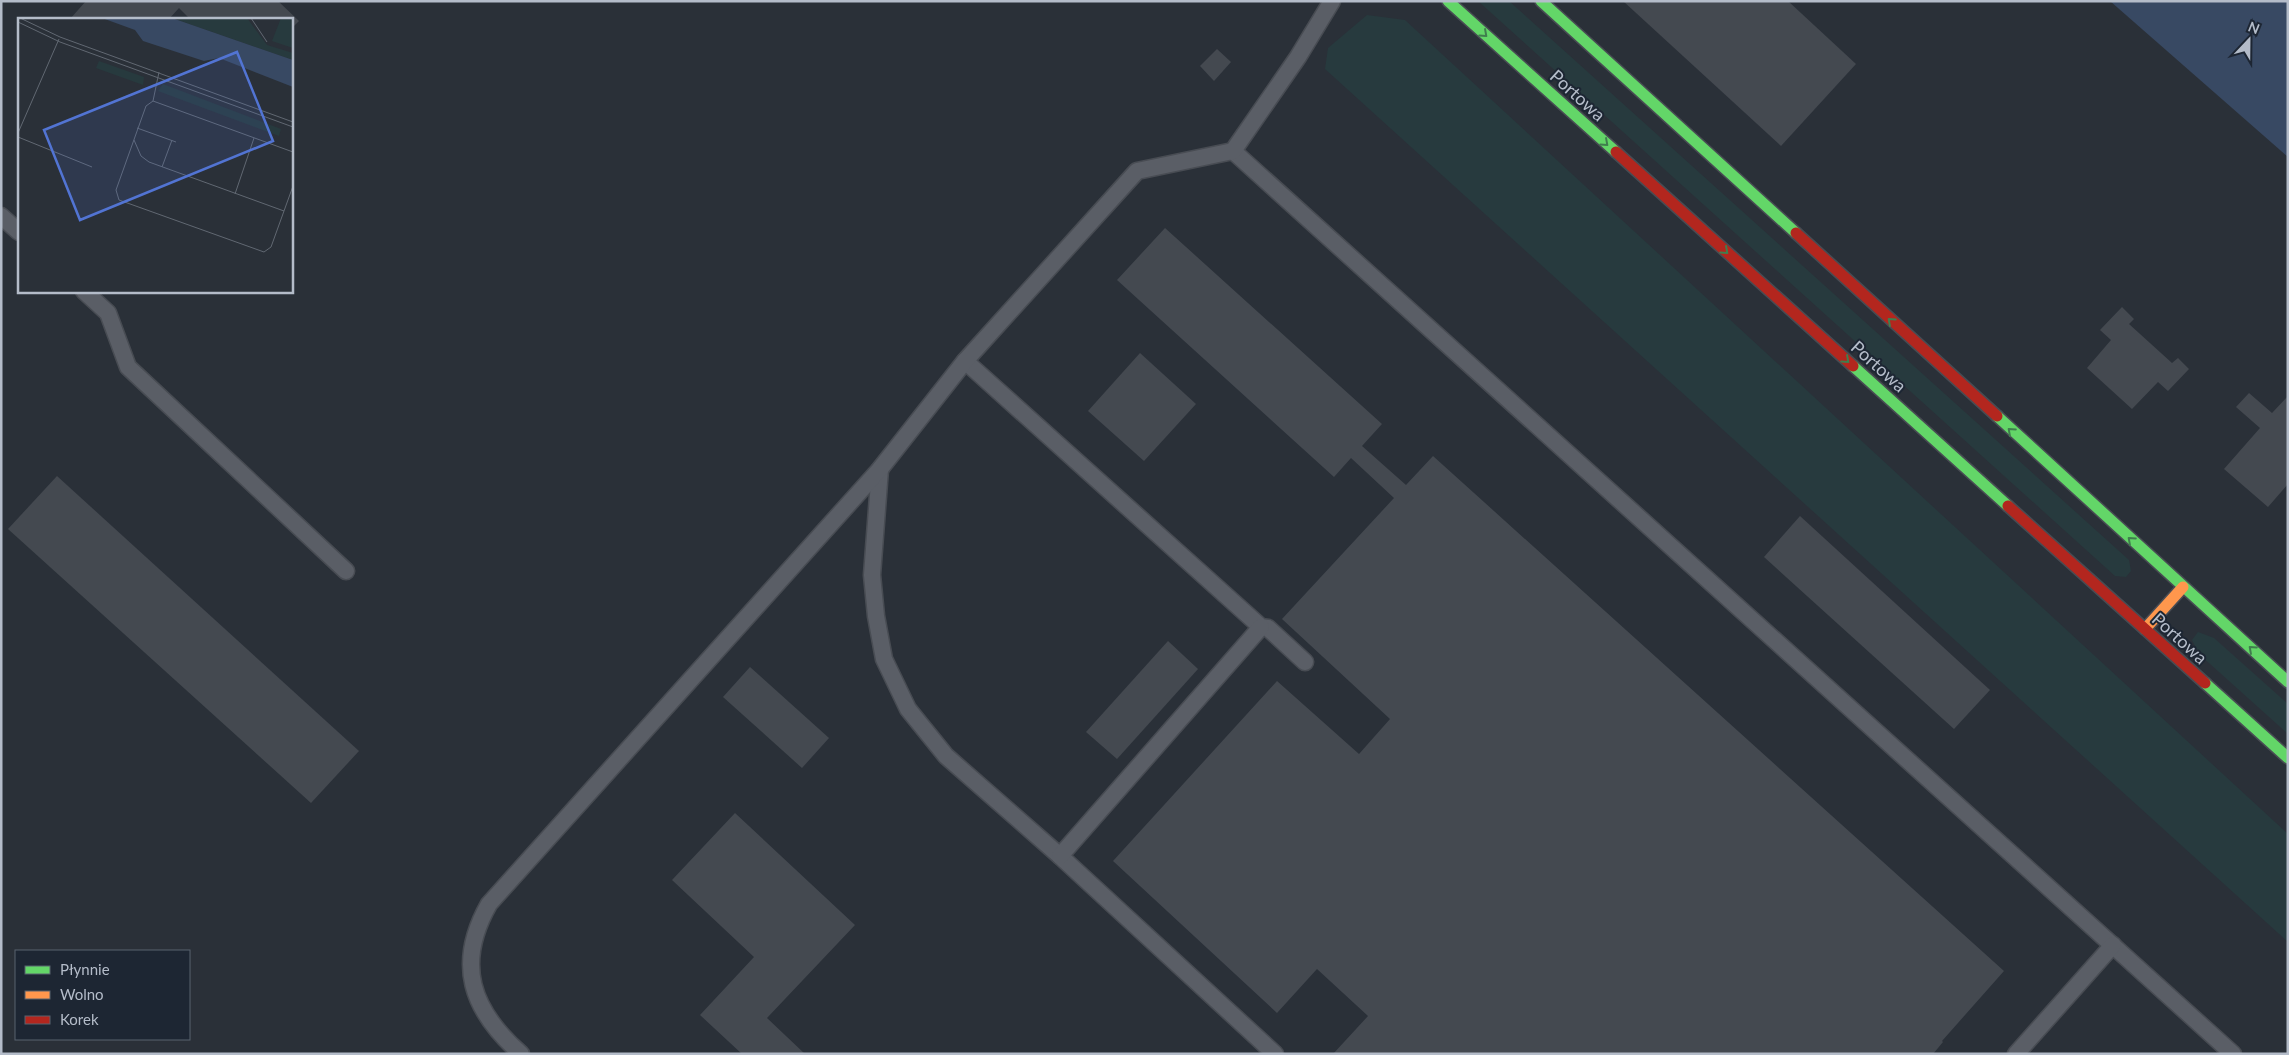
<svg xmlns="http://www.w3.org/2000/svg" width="2289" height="1055" font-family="Lato,sans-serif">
<rect width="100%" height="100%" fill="#2a3038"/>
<g fill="#273a3e">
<path d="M1478 1H1509L2129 560 2131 571 2126 577 2115 576Z"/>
<path d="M1367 15 1405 20 2288 834V942L1325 69 1328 48Z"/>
<path d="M2198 632 2214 638 2288 704V734L2199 654 2192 640Z"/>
</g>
<path fill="#384963" d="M2110 1H2288V157Z"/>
<g fill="#444950">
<path d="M86 1H278L299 21 291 29V19H190L179 8 169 19H70Z"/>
<path d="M1623 1H1788L1856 64 1781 146Z"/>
<path d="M1217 49 1231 62 1214 81 1200 66Z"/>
<path d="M1165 228 1382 424 1362 446 1406 485 1433 456 2004 971 1942 1041 1943 1042 1933 1054H1333L1368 1016 1317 969 1277 1013 1113 861 1277 681 1359 754 1390 719 1282 619 1394 498 1351 458 1334 477 1117 280Z"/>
<path d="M2122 307 2134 319 2129 324 2172 363 2178 358 2189 369 2168 391 2158 382 2132 409 2087 368 2111 340 2100 330Z"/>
<path d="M1140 353 1196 404 1144 461 1088 411Z"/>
<path d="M2249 393 2272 413 2288 396V484L2268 507 2224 469 2260 428 2236 407Z"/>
<path d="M57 476 359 751 311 803 8 529Z"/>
<path d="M1800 516 1990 690 1954 729 1764 557Z"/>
<path d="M1168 641 1198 669 1117 759 1086 732Z"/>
<path d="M750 667 829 738 802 768 723 697Z"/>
<path d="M735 813 855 925 767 1018 805 1054H742L700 1015 754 957 672 880Z"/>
</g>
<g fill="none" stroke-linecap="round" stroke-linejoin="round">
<defs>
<g id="lane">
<path d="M1233 151 2233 1054"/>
<path d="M1 216 19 232"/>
<path d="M84 291 108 313 128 367 346 571"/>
<path d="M965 361 1261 627 1268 628 1305 662"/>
<path d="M880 469 872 575 876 616 884 659 908 709 946 756 1060 856 1275 1054"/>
<path d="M1060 856 1261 627"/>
<path d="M521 1054C471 1010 455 964 489 904L880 469 965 361 1137 171 1233 151 1298 57 1332 1"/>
<path d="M2016 1054 2113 945"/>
</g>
<g id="fast">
<path d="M1448 1 1616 152"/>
<path d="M1541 1 1796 233"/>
<path d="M1853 366 2008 506"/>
<path d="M1997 416 2288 682"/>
<path d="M2205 683 2288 758"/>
</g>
<path id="slow" d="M2145 629 2183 587"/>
<g id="jam">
<path d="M1616 152 1853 366"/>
<path d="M1796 233 1997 416"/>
<path d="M2008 506 2205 683"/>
</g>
</defs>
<use href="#lane" stroke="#484c53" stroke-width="19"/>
<use href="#fast" stroke="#484c53" stroke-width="14"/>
<use href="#slow" stroke="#484c53" stroke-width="14"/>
<use href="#jam" stroke="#484c53" stroke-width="14"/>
<use href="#lane" stroke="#5a5e66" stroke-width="16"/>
<use href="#fast" stroke="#63d668" stroke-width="11"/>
<use href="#slow" stroke="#ff974d" stroke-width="11"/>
<use href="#jam" stroke="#b3261e" stroke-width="11"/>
</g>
<defs><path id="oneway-chevron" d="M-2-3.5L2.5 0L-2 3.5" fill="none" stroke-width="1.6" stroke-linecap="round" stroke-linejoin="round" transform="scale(1.25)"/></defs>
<g stroke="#407e4e">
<use href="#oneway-chevron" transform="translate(1484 34) rotate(42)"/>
<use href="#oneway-chevron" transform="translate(1605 143) rotate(42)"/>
<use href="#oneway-chevron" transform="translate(1725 251) rotate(42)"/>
<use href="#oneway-chevron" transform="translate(1891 321) rotate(-138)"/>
<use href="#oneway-chevron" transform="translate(1846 360) rotate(42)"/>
<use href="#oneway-chevron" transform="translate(2011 431) rotate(-138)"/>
<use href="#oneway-chevron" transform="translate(2131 540) rotate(-138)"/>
<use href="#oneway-chevron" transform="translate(2252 649) rotate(-138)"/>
</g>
<g text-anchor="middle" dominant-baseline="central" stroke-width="4" stroke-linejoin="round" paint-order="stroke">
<g font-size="18" fill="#b4bcc9" stroke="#1d2633">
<text transform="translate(1578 95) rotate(42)">Portowa</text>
<text transform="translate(1879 366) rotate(42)">Portowa</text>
<text transform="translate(2180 638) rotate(42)">Portowa</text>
</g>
</g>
<g transform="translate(18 18)">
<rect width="275" height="275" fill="#2a3038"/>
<path d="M154 0H229L249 27 275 35V42ZM263 0H275V30L254 23ZM81 43 126 59 125 67 78 50ZM145 66 263 111 261 118 140 73Z" fill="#273a3e"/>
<path d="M84 0H154L275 42V69L201 40 186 43 125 23 117 12Z" fill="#384963"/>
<path fill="none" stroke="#616872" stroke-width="1" d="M2 0 42 19 275 104M233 0 249 24M0 4 42 24 275 109M141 54 135 83 128 88 98 172 101 182 246 234 253 229 275 168M135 83 275 134M119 110 158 124M0 115 41 21M0 119 74 149M116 122 123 138 131 144 266 193M144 149 154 122M217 176 236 120"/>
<path fill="#5274d3" fill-opacity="0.15" stroke="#5274d3" stroke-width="2.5" d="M219 34 255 123 62 202 26 112Z"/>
<rect width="275" height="275" fill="none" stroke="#b4bcc9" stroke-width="2.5"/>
</g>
<rect width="2289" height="1055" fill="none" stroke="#b4bcc9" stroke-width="5"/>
<rect x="15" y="950" width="175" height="90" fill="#1d2633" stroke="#59626f"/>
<rect x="25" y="966" width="25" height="8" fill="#63d668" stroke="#59626f"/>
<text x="60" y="975" font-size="15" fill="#b4bcc9">Płynnie</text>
<rect x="25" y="991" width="25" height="8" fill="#ff974d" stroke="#59626f"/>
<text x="60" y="1000" font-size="15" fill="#b4bcc9">Wolno</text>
<rect x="25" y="1016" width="25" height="8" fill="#b3261e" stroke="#59626f"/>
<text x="60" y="1025" font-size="15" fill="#b4bcc9">Korek</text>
<g transform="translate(2249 40) rotate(22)" stroke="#1d2633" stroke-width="4" paint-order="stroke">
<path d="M0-4L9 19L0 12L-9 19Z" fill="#b4bcc9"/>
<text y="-8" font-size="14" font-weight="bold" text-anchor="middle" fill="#b4bcc9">N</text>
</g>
</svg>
